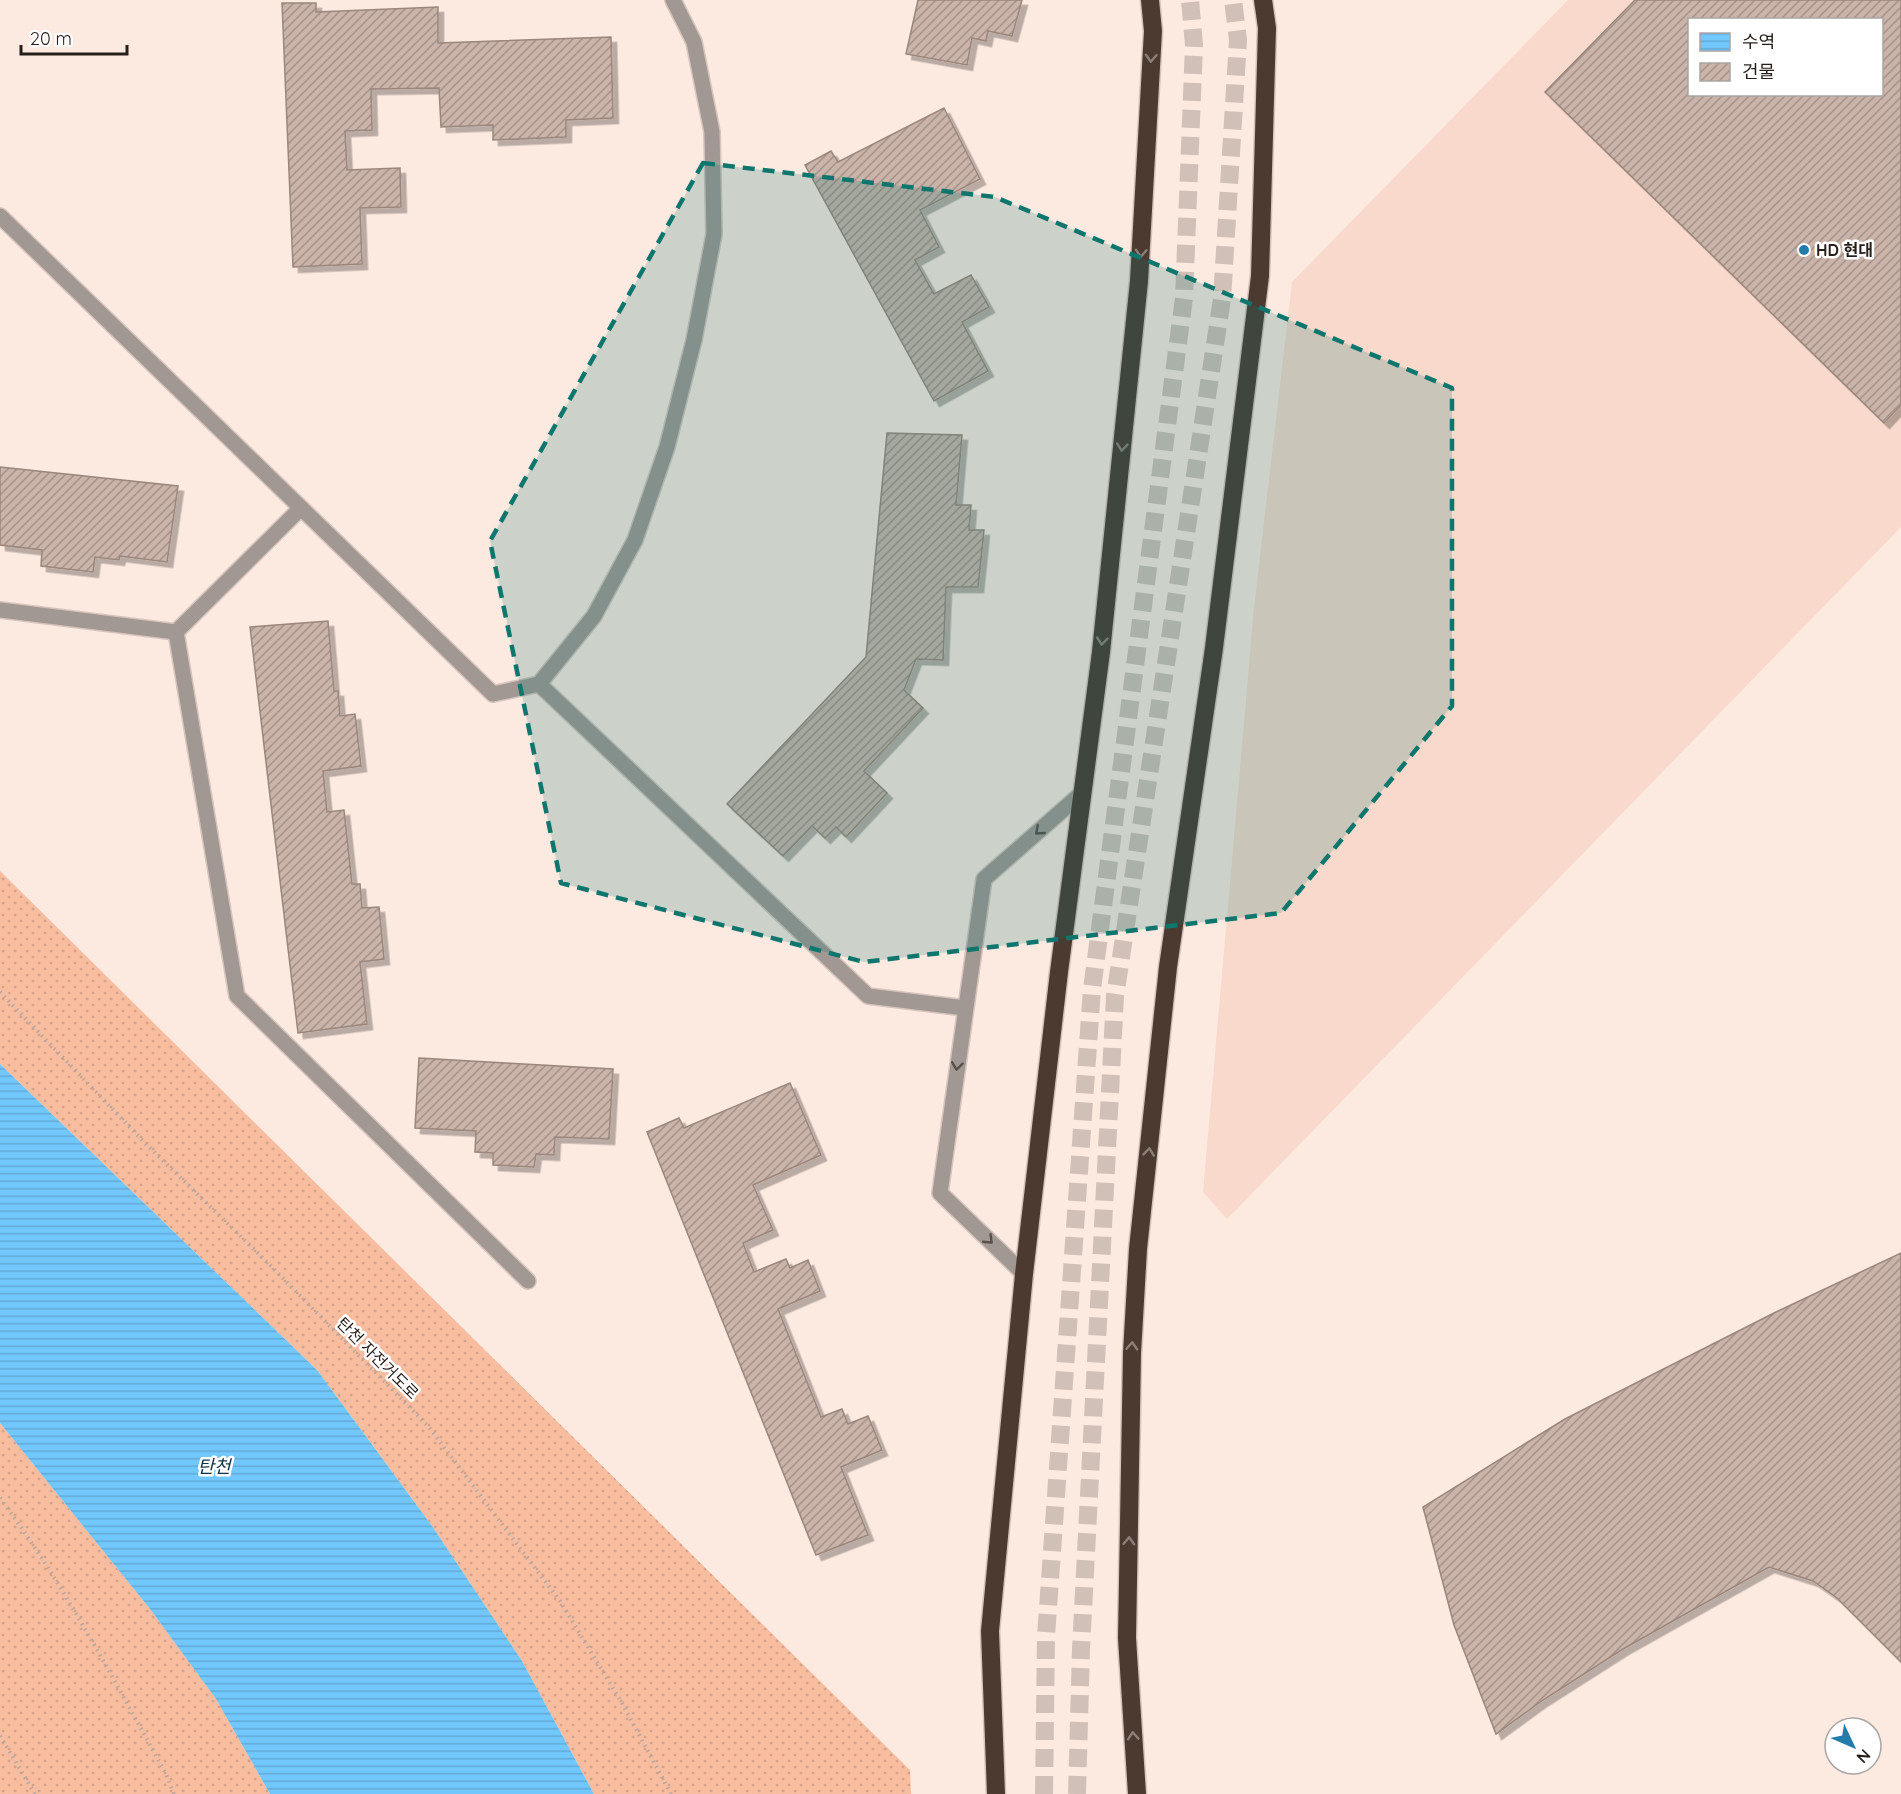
<svg xmlns="http://www.w3.org/2000/svg" width="1901" height="1794" font-family="Quicksand,'Noto Sans KR',sans-serif">
<defs>
<pattern id="grass-dots" width="8" height="8" patternUnits="userSpaceOnUse" patternTransform="scale(1.5)"><rect width="8" height="8" fill="#f8bc9f"/><path d="M2 2h.1M6 6h.1" fill="none" stroke="#d5a188" stroke-width="1.8" stroke-linecap="round"/></pattern>
<pattern id="water-rules" width="6" height="5" patternUnits="userSpaceOnUse" patternTransform="scale(1.5)"><rect width="6" height="5" fill="#72c7fc"/><path d="M0 2.5h6" fill="none" stroke="#63aad7"/></pattern>
<pattern id="building-hatch" width="6" height="6" patternUnits="userSpaceOnUse" patternTransform="scale(1.5)"><rect width="6" height="6" fill="#cab3a9"/><path d="M-1 1l2-2M0 6l6-6M5 7l2-2" fill="none" stroke="#a49189"/></pattern>
<filter id="shadow"><feDropShadow dx="5.5" dy="5.5" stdDeviation="0" flood-color="#0004"/></filter>
</defs>
<rect width="100%" height="100%" fill="#fce9e0"/>
<path fill="#f8d9cb" fill-rule="evenodd" d="M1568 0H1901V527L1227 1219 1203 1192 1254 608 1292 282ZM1690 20H1882V94H1690Z"/>
<g fill="url(#grass-dots)">
<path d="M0 871 910 1770 911 1794H594L522 1661 432 1526 317 1370 0 1064Z"/>
<path d="M0 1423 150 1609 216 1699 270 1794H0Z"/>
</g>
<path fill="url(#water-rules)" d="M0 1064 317 1370 432 1526 522 1661 594 1794H270L216 1699 150 1609 0 1423Z"/>
<g fill="url(#building-hatch)" stroke="#9b867c" stroke-width="1.5" fill-rule="evenodd" filter="url(#shadow)">
<path d="M918 0H1022L1012 36 988 31 986 41 972 38 967 65 906 54Z"/>
<path d="M1635 0H1901V405L1884 423 1545 92ZM1690 20H1882V94H1690Z"/>
<path d="M282 3H316V12L438 7V43L611 37 613 118 566 120V137L493 140V125L441 127 439 88 371 89 372 130 345 131 347 170 400 168 401 207 360 208 362 264 293 267Z"/>
<path d="M944 108 980 179 920 210 939 247 915 260 934 294 971 275 989 307 962 322 988 371 934 401 805 165 831 151 838 162Z"/>
<path d="M887 433 962 435 956 505H971L969 530H984L978 587H946L943 660 916 659 904 690 923 708 864 771 887 793 846 837 836 827 825 838 812 826 783 856 727 804 866 657Z"/>
<path d="M0 467 178 486 167 562 120 556 119 560 95 557 93 572 41 566 42 550 0 545Z"/>
<path d="M328 621 334 691H338L340 716 355 714 361 766 323 771 327 812 344 810 352 884H360L362 908 379 907 384 959 360 962 367 1024 298 1033 250 627Z"/>
<path d="M419 1058 613 1069 609 1139 555 1137 554 1155 536 1154 534 1167 493 1165V1153L475 1152 476 1131 415 1128Z"/>
<path d="M790 1083 821 1155 753 1185 773 1230 743 1243 754 1272 786 1259 790 1268 808 1260 820 1291 778 1309 821 1417 842 1409 848 1424 868 1416 882 1450 841 1467 868 1535 816 1555 647 1132 679 1118 684 1128Z"/>
<path d="M1901 1253V1662L1837 1598 1813 1581 1769 1567 1623 1649 1543 1700 1496 1734 1454 1625 1423 1507 1565 1419 1774 1313Z"/>
</g>
<g fill="none" stroke-linecap="round" stroke-linejoin="round">
<g stroke="#d1c0b8" stroke-width="18" stroke-dasharray="18 9" stroke-linecap="butt">
<path d="M1044 1794 1046 1636 1092 989 1184 298 1194 45 1190 0"/>
<path d="M1077 1794 1081 1649 1115 996 1222 299 1238 40 1233 0"/>
</g>
<defs>
<g id="lane">
<path d="M0 216 493 694 539 684 868 996 965 1008"/>
<path d="M301 508 176 632 237 996 528 1281"/>
<path d="M0 610 176 632"/>
<path d="M539 684 594 616 635 540 667 447 694 340 714 234 712 132 694 42 673 0"/>
<path d="M1024 1274 940 1193 984 879 1082 793"/>
</g>
<g id="highway">
<path d="M996 1794 990 1631 1024 1274 1059 972 1101 652 1139 281 1153 31 1150 0"/>
<path d="M1137 1794 1127 1638 1132 1353 1138 1249 1168 967 1214 648 1260 276 1267 28 1263 0"/>
</g>
</defs>
<use href="#lane" stroke="#d6c4bc" stroke-width="18"/>
<use href="#highway" stroke="#d6c4bc" stroke-width="21"/>
<g stroke="#b7a7a0" stroke-width="4" stroke-dasharray="1.5 4.5" stroke-linecap="butt">
<path d="M0 992 145 1143 268 1263 428 1426 560 1601 622 1703 671 1794"/>
<path d="M0 1498C64 1584 113 1679 165 1772L174 1794"/>
<path d="M0 1736 35 1794"/>
</g>
<use href="#lane" stroke="#a19793" stroke-width="15"/>
<use href="#highway" stroke="#4c3a31" stroke-width="18"/>
</g>
<defs><path id="oneway-chevron" d="M-2-3.5L2.5 0L-2 3.5" fill="none" stroke-width="1.6" stroke-linecap="round" stroke-linejoin="round" transform="scale(1.5)"/></defs>
<g stroke="#8b7f79">
<use href="#oneway-chevron" transform="translate(1151 58) rotate(93)"/>
<use href="#oneway-chevron" transform="translate(1141 253) rotate(93)"/>
<use href="#oneway-chevron" transform="translate(1122 447) rotate(96)"/>
<use href="#oneway-chevron" transform="translate(1102 641) rotate(96)"/>
<use href="#oneway-chevron" transform="translate(1149 1152) rotate(-84)"/>
<use href="#oneway-chevron" transform="translate(1132 1346) rotate(-87)"/>
<use href="#oneway-chevron" transform="translate(1129 1541) rotate(-88)"/>
<use href="#oneway-chevron" transform="translate(1133 1736) rotate(-94)"/>
</g>
<g stroke="#584e4a">
<use href="#oneway-chevron" transform="translate(1039 831) rotate(139)"/>
<use href="#oneway-chevron" transform="translate(957 1066) rotate(97)"/>
<use href="#oneway-chevron" transform="translate(989 1240) rotate(44)"/>
</g>
<path fill="#0f766e" fill-opacity="0.2" stroke="#0f766e" stroke-width="4.5" stroke-dasharray="12 8" stroke-linejoin="round" d="M703 163 995 197 1452 388V706L1281 913 864 962 561 883 490 541Z"/>
<circle fill="#247cab" stroke="#fff" stroke-width="2" cx="1804" cy="250" r="6"/>
<g text-anchor="middle" dominant-baseline="central" stroke-width="5" stroke-linejoin="round" paint-order="stroke">
<g font-size="16" font-weight="bold" fill="#271e1a" stroke="#fff" text-anchor="start">
<text x="1816" y="250">HD 현대</text>
</g>
<g font-size="16" fill="#271e1a" stroke="#fff">
<text transform="translate(378 1358) rotate(45)">탄천 자전거도로</text>
</g>
<g font-size="18" font-style="italic" fill="#0c3248" stroke="#fff">
<text x="214" y="1466">탄천</text>
</g>
</g>
<rect x="1688" y="18" width="195" height="78" fill="#ffffff" stroke="#a9a5a3" stroke-width="1.5"/>
<rect x="1700" y="33" width="30" height="18" fill="url(#water-rules)" stroke="#a9a5a3" stroke-width="1.5"/>
<text x="1742" y="48" font-size="18" fill="#271e1a">수역</text>
<rect x="1700" y="63" width="30" height="18" fill="url(#building-hatch)" stroke="#a9a5a3" stroke-width="1.5"/>
<text x="1742" y="78" font-size="18" fill="#271e1a">건물</text>
<g transform="translate(1853 1746) rotate(134)"><circle r="28" fill="#ffffff" stroke="#a9a5a3" stroke-width="1.5"/>
<path d="M0-4.5L10 22L0 15L-10 22Z" fill="#247cab"/>
<text y="-9" font-size="16" font-weight="bold" text-anchor="middle" fill="#271e1a">N</text>
</g>
<path d="M21 45v9h106v-9" fill="none" stroke="#271e1a" stroke-width="3"/>
<text x="30" y="45" font-size="18" fill="#271e1a" stroke="#ffffff" stroke-width="4.5" paint-order="stroke">20 m</text>
</svg>
